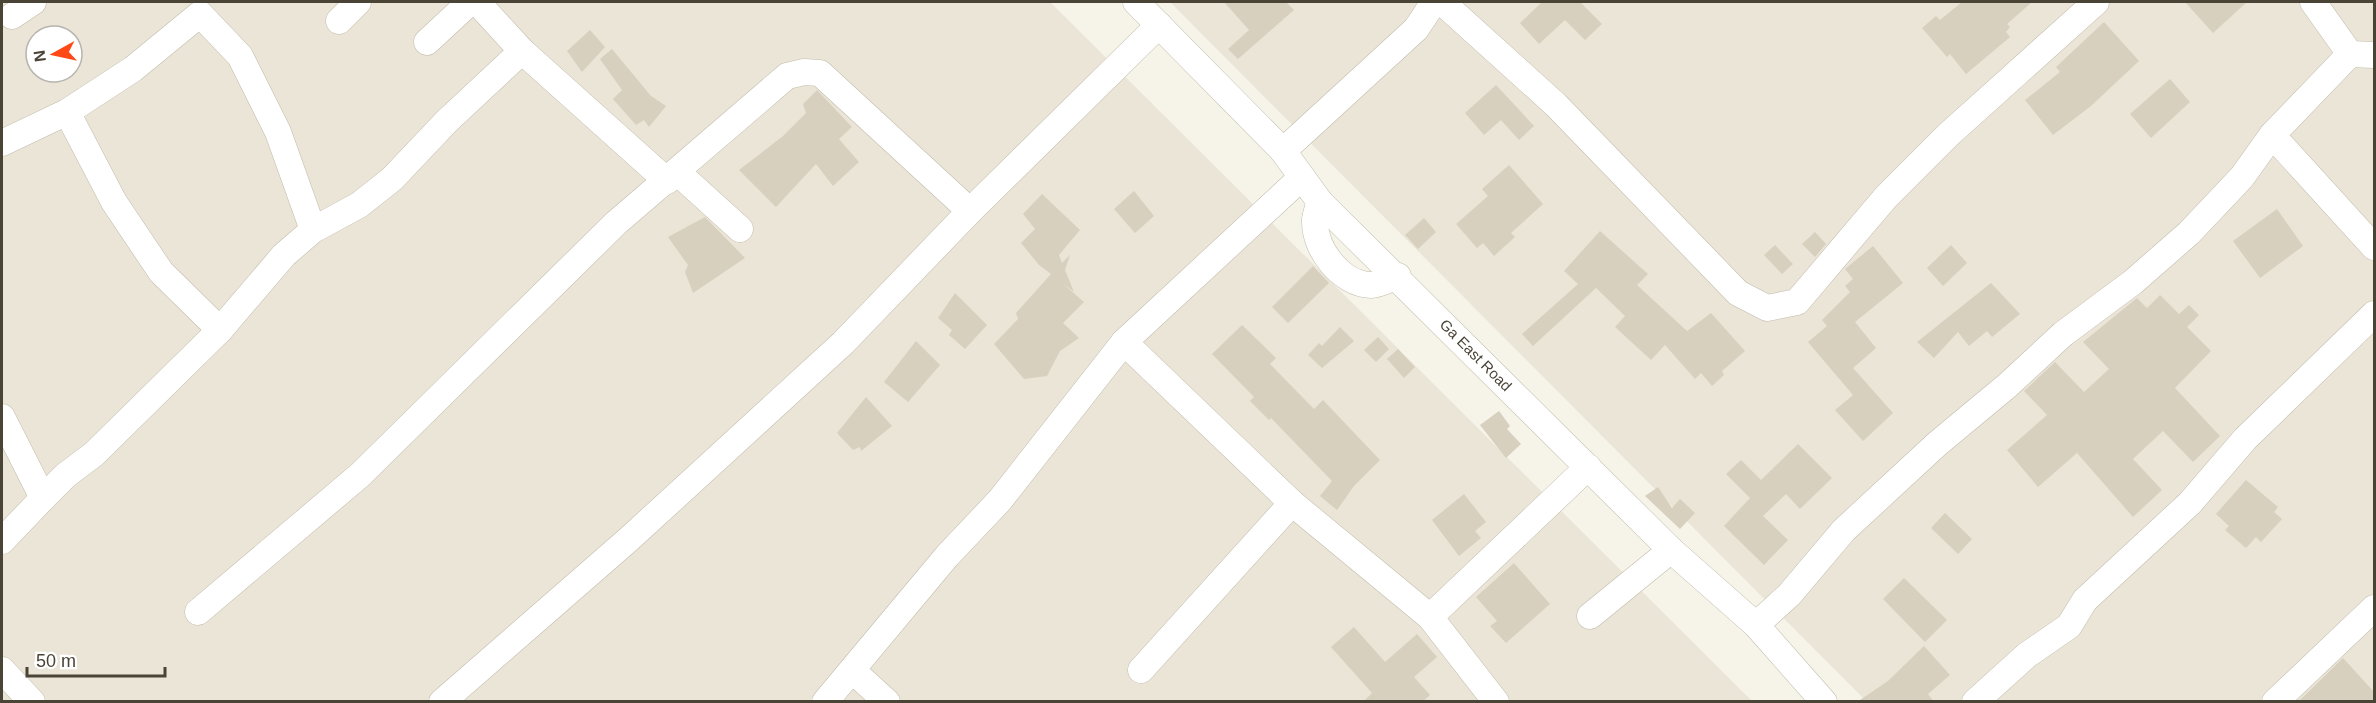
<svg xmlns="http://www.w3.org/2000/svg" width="2376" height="703" font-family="Helvetica,sans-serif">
<rect width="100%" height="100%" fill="#f6f3e9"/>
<g fill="#eae5d7" fill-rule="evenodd">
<path d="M2 2H1050L1752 701H2ZM36 36H72V72H36Z"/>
<path d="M1170 2H2374V701H1866Z"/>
</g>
<g fill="#d8d0be">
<path d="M1224 2H1286L1294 10 1238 59 1228 49 1249 30Z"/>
<path d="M1542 2H1580L1602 24 1585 40 1565 20 1539 44 1520 23Z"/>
<path d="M1962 2H2032L2007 24 2010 27 2006 32 2010 37 1966 74 1950 54 1947 57 1922 28 1936 16 1940 20Z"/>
<path d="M2185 2H2247L2213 33Z"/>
<path d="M2104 22 2139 61 2091 106 2053 135 2025 100 2060 72 2056 67Z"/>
<path d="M590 30 605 47 582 72 567 51Z"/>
<path d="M612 49 651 96 666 106 649 127 644 120 636 125 613 99 622 90 600 59Z"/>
<path d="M2170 79 2190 102 2151 138 2130 114Z"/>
<path d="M1496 85 1534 126 1519 140 1501 120 1484 135 1465 113Z"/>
<path d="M817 90 852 127 839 139 859 162 833 186 816 164 776 207 739 170 783 136 806 113 803 104Z"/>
<path d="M1509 165 1543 204 1511 233 1515 237 1494 256 1483 243 1477 248 1456 224 1488 196 1482 189Z"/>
<path d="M1134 191 1154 216 1135 233 1114 209Z"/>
<path d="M1042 194 1080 230 1059 255 1062 263 1070 255 1065 270 1074 292 1061 282 1084 302 1063 323 1079 338 1060 351 1047 376 1024 379 994 344 1018 319 1016 313 1051 274 1039 265 1021 243 1035 229 1023 214Z"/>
<path d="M2277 209 2303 246 2260 278 2233 241Z"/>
<path d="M705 217 745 258 693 293 685 272 688 265 668 237Z"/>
<path d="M1424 218 1436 232 1418 249 1405 235Z"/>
<path d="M1600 231 1648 274 1637 285 1687 331 1711 313 1745 351 1722 371 1724 375 1712 386 1701 373 1695 379 1665 345 1651 360 1615 327 1625 316 1596 288 1533 346 1522 334 1578 284 1564 271Z"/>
<path d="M1815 232 1826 244 1815 257 1802 244Z"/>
<path d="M1775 245 1793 264 1782 274 1764 255Z"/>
<path d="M1951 245 1967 263 1943 286 1927 268Z"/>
<path d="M1873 246 1903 283 1855 322 1876 348 1853 368 1893 413 1863 441 1835 410 1853 395 1808 342 1827 326 1822 320 1850 292 1845 286 1853 279 1845 269Z"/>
<path d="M1313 266 1329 283 1288 323 1272 307Z"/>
<path d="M1991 283 2020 314 1992 337 1987 331 1969 346 1958 332 1934 358 1917 342Z"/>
<path d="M955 293 987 325 965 349 949 335 952 330 938 318Z"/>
<path d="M2160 295 2179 314 2189 305 2199 315 2187 327 2211 351 2175 388 2220 436 2193 462 2163 431 2133 459 2162 490 2133 517 2077 453 2038 487 2007 450 2047 415 2024 391 2055 362 2084 392 2109 369 2083 342 2137 298 2147 308Z"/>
<path d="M1242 325 1276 358 1270 364 1314 409 1323 400 1380 460 1354 486 1337 510 1320 496 1332 481 1271 418 1269 420 1250 401 1254 397 1212 354Z"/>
<path d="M1340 327 1354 341 1322 368 1308 355 1319 343 1322 346Z"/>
<path d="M1378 337 1389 349 1376 362 1364 350Z"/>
<path d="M916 341 940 365 908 402 884 382Z"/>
<path d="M1398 349 1415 367 1404 378 1387 359Z"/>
<path d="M866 397 892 426 861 451 860 447 853 450 837 433Z"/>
<path d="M1499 411 1510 426 1507 429 1521 444 1506 458 1480 425Z"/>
<path d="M1798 444 1832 478 1800 509 1786 494 1763 516 1788 540 1764 565 1724 526 1750 498 1726 474 1741 460 1761 480Z"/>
<path d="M2246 480 2278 507 2274 512 2282 519 2261 542 2256 537 2246 548 2225 530 2229 526 2216 514Z"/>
<path d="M1658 487 1672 508 1680 499 1695 513 1680 529 1645 496Z"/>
<path d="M1464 494 1486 522 1475 531 1481 538 1459 556 1432 520Z"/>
<path d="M1945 513 1972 539 1958 554 1931 528Z"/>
<path d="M1514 563 1550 604 1506 643 1490 626 1497 621 1476 597Z"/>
<path d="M1904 578 1947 620 1925 642 1883 599Z"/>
<path d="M1354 627 1385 662 1417 634 1437 657 1414 677 1430 695 1422 702H1363L1372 693 1331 647Z"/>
<path d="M1924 646 1950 675 1928 694 1934 702H1857L1888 681Z"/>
<path d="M2343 658 2374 692V702H2298Z"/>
</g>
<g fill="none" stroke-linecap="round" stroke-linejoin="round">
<defs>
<g id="minor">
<path d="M477 2 522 51 667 181"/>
<path d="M1136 2 1283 151 1320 202 1671 550 1756 625 1824 702"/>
<path d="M1442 2 1556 105 1738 293 1767 308 1797 302 1886 197 1948 135 2096 2"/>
<path d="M12 16 33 2"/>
<path d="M339 21 358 2"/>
<path d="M427 42 470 2"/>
<path d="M2350 54 2374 55"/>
<path d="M67 112 114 202 161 272 220 330"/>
<path d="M2272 135 2374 247"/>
<path d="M2 143 67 112 133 69 200 14 240 56 278 132 313 230"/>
<path d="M1283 151 1416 29 1434 2"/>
<path d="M677 172 740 229"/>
<path d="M1320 202C1318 208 1315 215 1315 220 1314 249 1341 284 1371 285 1379 285 1390 279 1398 276"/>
<path d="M1124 342 1292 503 1430 617"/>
<path d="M2 417 43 498 2 541"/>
<path d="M43 498 66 475 94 454 220 330 284 255 313 230 359 205 392 179 447 121 522 51"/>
<path d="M198 612 360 475 616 223 787 76 804 72 820 73 970 211"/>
<path d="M1590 616 1671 550"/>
<path d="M1756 625 1789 595 1844 530 1937 444 2008 385 2063 334 2133 282 2189 233 2242 177 2272 135 2350 54 2313 2"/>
<path d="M2 670 32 702"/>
<path d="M852 670 887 702"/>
<path d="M1141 670 1292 503"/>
<path d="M442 702 629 539 843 343 970 211 1159 25"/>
<path d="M825 702 947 556 1000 500 1124 342 1301 178"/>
<path d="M1496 702 1430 617 1588 467"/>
<path d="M1975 702 2027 655 2069 626 2085 600 2190 503 2245 439 2374 314"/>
<path d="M2275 702 2374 608"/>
</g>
</defs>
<use href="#minor" stroke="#c2bcab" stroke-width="27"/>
<use href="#minor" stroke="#fff" stroke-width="26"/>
</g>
<g text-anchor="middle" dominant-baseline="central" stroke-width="5" stroke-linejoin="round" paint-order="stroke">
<g font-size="15" fill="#4a4437" stroke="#fff">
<text transform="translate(1476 355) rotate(45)">Ga East Road</text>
</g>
</g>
<rect width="2376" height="703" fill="none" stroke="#4a4437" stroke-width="6"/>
<g transform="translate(54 54) rotate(262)"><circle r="28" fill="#ffffff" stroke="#b7b4af" stroke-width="1.5"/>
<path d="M0-4.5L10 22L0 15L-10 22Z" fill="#ff4a17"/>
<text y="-9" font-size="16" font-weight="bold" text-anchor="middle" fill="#4a4437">N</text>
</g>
<path d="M27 667v9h138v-9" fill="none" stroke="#4a4437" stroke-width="3"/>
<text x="36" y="667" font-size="18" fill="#4a4437" stroke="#ffffff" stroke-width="4.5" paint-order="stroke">50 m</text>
</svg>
